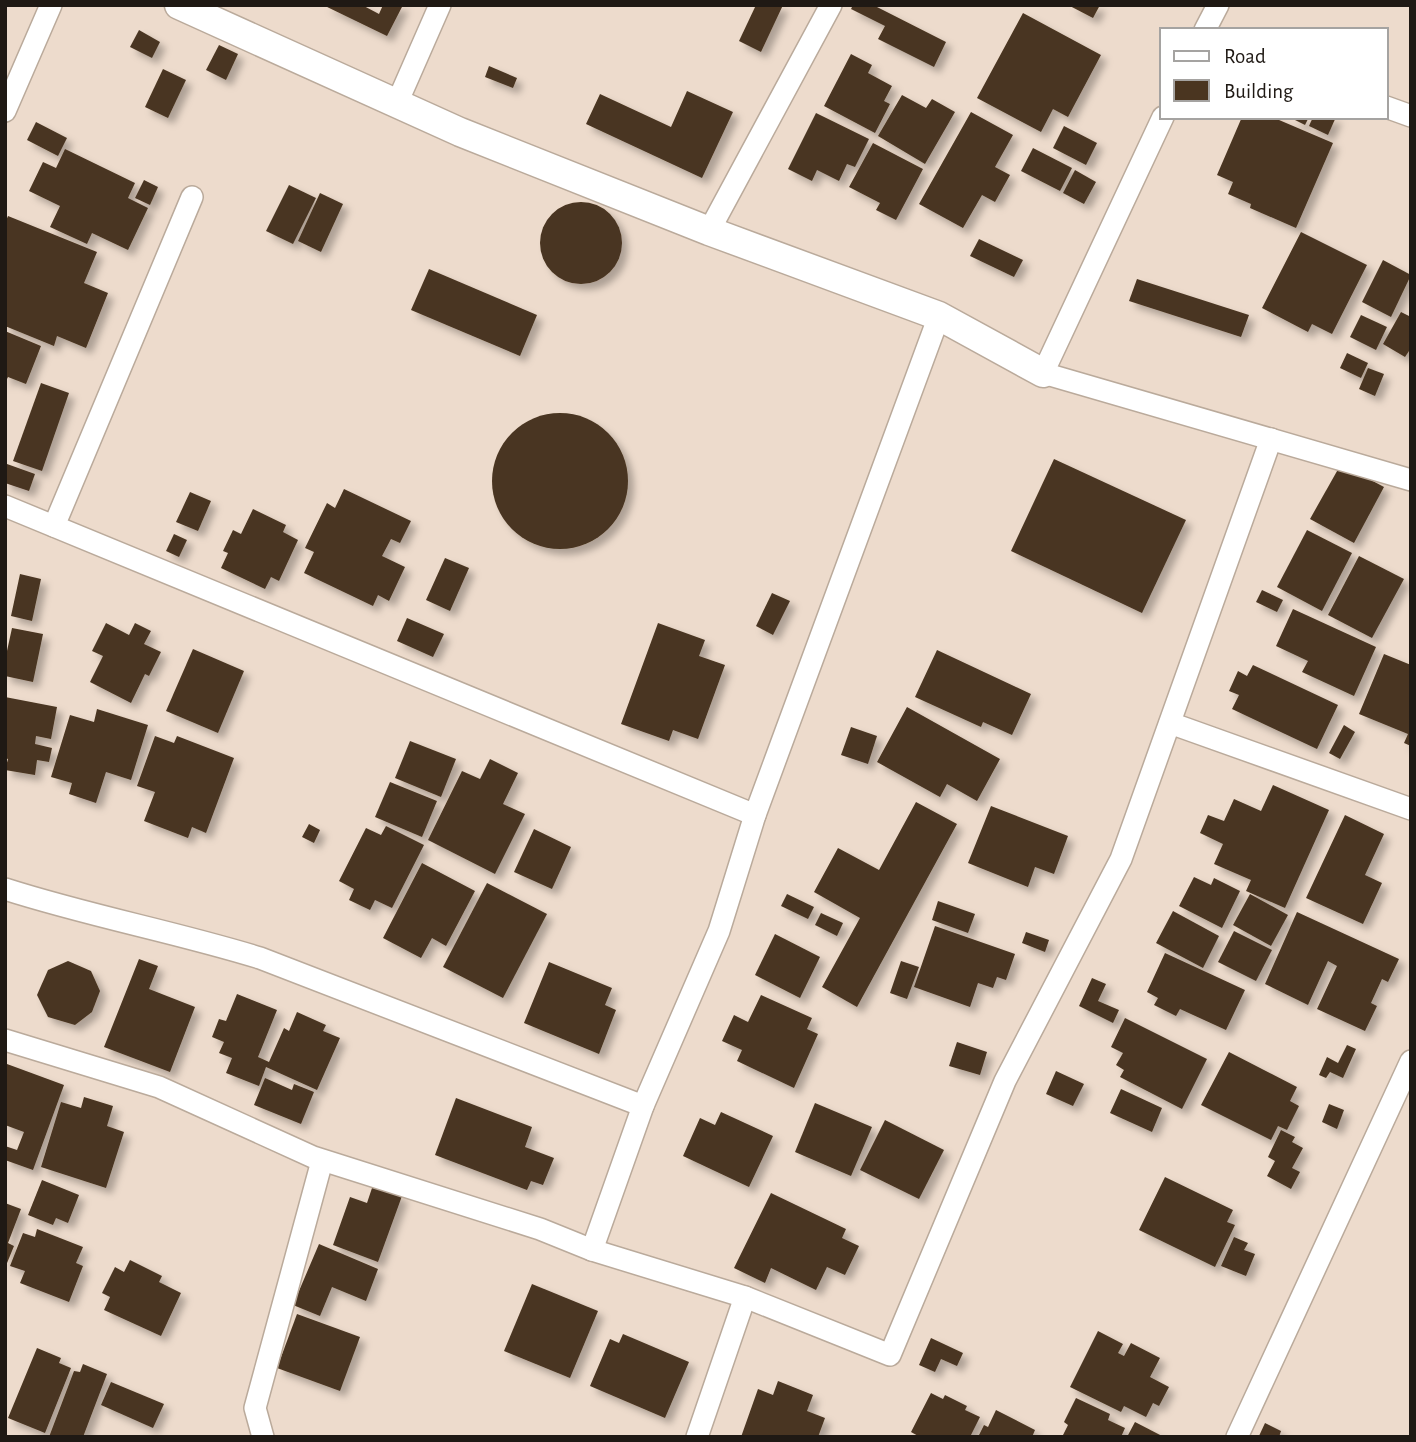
<svg xmlns="http://www.w3.org/2000/svg" width="1416" height="1442" font-family="'Alegreya Sans',sans-serif">
<defs>
<filter id="shadow"><feDropShadow dx="6" dy="6" stdDeviation="3.5" flood-color="#0004"/></filter>
</defs>
<rect width="100%" height="100%" fill="#eddbcc"/>
<g fill="#4a3520" filter="url(#shadow)">
<path d="M323 5H362L379 14 383 5H403L387 36Z"/>
<path d="M756 5H783L761 52 739 41Z"/>
<path d="M853 5H878L877 7 946 42 934 67 878 39 885 26 851 9Z"/>
<path d="M1068 5H1100L1093 18Z"/>
<path d="M1023 13 1101 55 1068 117 1053 109 1041 132 977 98Z"/>
<path d="M139 30 160 42 152 58 130 47Z"/>
<path d="M219 45 238 54 226 80 206 70Z"/>
<path d="M851 54 872 65 868 73 892 86 884 101 890 104 875 133 824 106Z"/>
<path d="M489 66 517 78 513 88 485 77Z"/>
<path d="M163 69 186 80 168 118 145 107Z"/>
<path d="M687 91 733 112 702 178 586 124 600 94 671 127Z"/>
<path d="M902 95 926 108 932 99 955 112 925 164 878 136Z"/>
<path d="M971 112 1013 135 995 167 1010 175 995 202 982 195 963 228 919 204Z"/>
<path d="M816 113 869 139 855 167 847 164 839 181 817 170 812 181 788 169Z"/>
<path d="M1242 117 1254 120 1255 117H1272L1333 143 1296 228 1250 208 1251 204 1228 194 1233 182 1217 175Z"/>
<path d="M1289 117H1309L1305 125Z"/>
<path d="M1313 117H1336L1328 135 1309 126Z"/>
<path d="M36 122 67 138 58 156 27 140Z"/>
<path d="M1064 126 1097 143 1086 165 1053 148Z"/>
<path d="M873 143 923 169 896 220 876 210 880 203 849 187Z"/>
<path d="M1033 148 1072 168 1060 191 1021 171Z"/>
<path d="M65 149 135 183 128 198 148 208 128 250 92 233 87 244 50 227 60 206 29 191 43 162 56 168Z"/>
<path d="M1075 170 1096 182 1084 204 1063 193Z"/>
<path d="M144 180 158 187 150 205 135 198Z"/>
<path d="M289 185 316 198 293 244 266 231Z"/>
<path d="M320 193 343 204 321 252 298 241Z"/>
<circle cx="581" cy="243" r="41"/>
<path d="M8 216 97 252 84 283 108 293 86 348 57 336 54 346 5 326V223Z"/>
<path d="M1301 232 1367 265 1332 334 1312 324 1308 332 1262 308Z"/>
<path d="M979 239 1023 260 1014 277 970 256Z"/>
<path d="M1383 260 1411 275 1391 317 1362 302Z"/>
<path d="M429 269 537 315 520 356 411 310Z"/>
<path d="M1137 279 1249 315 1241 337 1129 301Z"/>
<path d="M1401 312 1411 317V348L1405 357 1383 344Z"/>
<path d="M1361 315 1387 327 1376 350 1350 337Z"/>
<path d="M5 331 41 346 26 384 8 377 5 383Z"/>
<path d="M1347 353 1368 363 1361 378 1340 368Z"/>
<path d="M1368 368 1384 374 1375 396 1359 389Z"/>
<path d="M41 383 69 393 42 471 13 461Z"/>
<circle cx="560" cy="481" r="68"/>
<path d="M1054 459 1186 520 1142 613 1011 551Z"/>
<path d="M7 464 35 474 29 491 5 483Z"/>
<path d="M1341 464 1384 487 1354 543 1310 519Z"/>
<path d="M344 489 411 521 400 543 391 539 382 556 405 567 389 601 378 595 373 606 304 573 314 552 305 548 327 503 335 508Z"/>
<path d="M190 492 211 501 198 531 176 522Z"/>
<path d="M253 509 286 525 283 532 298 540 279 581 271 577 265 589 221 568 228 553 223 551 233 530 241 534Z"/>
<path d="M1307 530 1352 553 1322 611 1277 587Z"/>
<path d="M174 534 187 540 179 557 166 551Z"/>
<path d="M1359 556 1404 579 1372 638 1328 615Z"/>
<path d="M445 558 469 568 450 611 426 600Z"/>
<path d="M20 574 41 579 32 621 11 616Z"/>
<path d="M1262 590 1283 600 1277 612 1256 602Z"/>
<path d="M772 593 790 601 773 635 756 626Z"/>
<path d="M1293 609 1376 647 1354 696 1302 672 1308 661 1276 646Z"/>
<path d="M407 618 444 634 433 657 397 641Z"/>
<path d="M106 623 129 635 135 623 151 631 144 644 161 652 149 676 145 674 131 703 90 682 103 656 92 651Z"/>
<path d="M658 623 705 640 699 656 725 665 698 739 673 730 669 741 621 724Z"/>
<path d="M12 628 43 634 33 682 5 676V660Z"/>
<path d="M193 649 244 671 218 733 166 711Z"/>
<path d="M937 650 1031 694 1012 735 983 722 981 727 915 697Z"/>
<path d="M1384 654 1411 665V746L1404 743 1408 734 1359 714Z"/>
<path d="M1253 665 1338 705 1317 749 1232 709 1239 695 1229 691 1238 671 1247 676Z"/>
<path d="M5 697 57 707 51 739 36 736 35 744 52 748 49 762 37 760 35 775 5 770 8 759 5 758Z"/>
<path d="M907 707 1000 759 977 801 947 784 940 797 877 762Z"/>
<path d="M97 709 148 725 131 780 106 772 96 803 69 794 72 783 51 777 70 715 94 722Z"/>
<path d="M1344 725 1355 732 1340 759 1329 753Z"/>
<path d="M851 727 877 736 868 764 841 755Z"/>
<path d="M155 736 174 743 177 736 234 758 206 833 192 827 188 838 144 821 155 792 137 786Z"/>
<path d="M410 741 456 759 441 797 395 778Z"/>
<path d="M490 759 518 773 503 804 525 814 495 874 428 840 462 771 480 779Z"/>
<path d="M390 782 437 801 422 837 375 817Z"/>
<path d="M1273 785 1329 810 1285 908 1246 891 1251 880 1214 864 1223 844 1200 833 1208 815 1224 821 1234 799 1261 811Z"/>
<path d="M916 802 957 824 857 1007 822 987 860 918 814 892 838 848 879 870Z"/>
<path d="M991 806 1068 836 1054 874 1035 867 1028 887 968 863Z"/>
<path d="M1345 815 1384 834 1365 875 1382 883 1363 924 1306 898Z"/>
<path d="M309 824 320 830 314 843 302 837Z"/>
<path d="M386 826 424 845 392 908 375 900 370 910 349 900 354 889 339 881 366 828 381 835Z"/>
<path d="M534 829 571 847 552 889 514 872Z"/>
<path d="M422 863 475 891 446 946 432 938 421 958 383 938Z"/>
<path d="M1194 877 1211 885 1214 878 1240 891 1222 928 1179 906Z"/>
<path d="M487 883 547 914 503 998 443 967Z"/>
<path d="M787 894 814 907 808 919 781 906Z"/>
<path d="M1250 894 1288 915 1271 946 1233 925Z"/>
<path d="M938 901 975 914 968 933 932 920Z"/>
<path d="M1173 911 1219 936 1203 968 1156 943Z"/>
<path d="M1297 912 1399 959 1388 982 1382 979 1371 1003 1377 1006 1365 1031 1317 1009 1337 966 1328 961 1308 1005 1265 984Z"/>
<path d="M821 913 843 923 837 936 815 925Z"/>
<path d="M935 926 1015 954 1006 980 997 977 993 988 978 983 970 1007 914 987Z"/>
<path d="M1234 931 1272 950 1256 981 1218 962Z"/>
<path d="M1026 932 1049 940 1045 952 1022 943Z"/>
<path d="M775 934 820 957 800 998 755 975Z"/>
<path d="M1165 953 1245 990 1226 1030 1180 1009 1176 1016 1154 1005 1158 998 1147 992Z"/>
<path d="M139 959 158 966 149 989 195 1007 170 1072 104 1047Z"/>
<path d="M68 961 91 971 100 991 92 1012 75 1025 48 1017 37 995 48 970Z"/>
<path d="M901 961 919 967 907 999 890 993Z"/>
<path d="M549 962 612 988 605 1005 616 1010 599 1054 524 1023Z"/>
<path d="M1092 978 1106 984 1098 1001 1119 1010 1113 1023 1079 1006Z"/>
<path d="M237 994 277 1010 258 1057 269 1062 284 1028 289 1031 297 1012 326 1025 323 1031 340 1038 317 1090 266 1067 259 1086 226 1073 232 1058 219 1053 224 1042 212 1037 219 1019 226 1021Z"/>
<path d="M761 995 812 1018 807 1029 818 1034 794 1088 737 1061 742 1050 722 1041 734 1015 748 1022Z"/>
<path d="M1125 1018 1207 1059 1182 1109 1120 1077 1124 1070 1116 1065 1123 1053 1111 1047Z"/>
<path d="M957 1042 987 1052 980 1075 949 1066Z"/>
<path d="M1347 1045 1356 1049 1343 1078 1330 1072 1326 1078 1319 1075 1327 1057 1338 1063Z"/>
<path d="M1229 1052 1297 1087 1290 1101 1299 1106 1287 1130 1278 1126 1271 1140 1201 1105Z"/>
<path d="M7 1064 64 1085 33 1170 5 1160V1146L17 1150 24 1132 5 1125V1070Z"/>
<path d="M1056 1071 1084 1084 1073 1106 1046 1094Z"/>
<path d="M265 1078 292 1090 294 1084 314 1092 301 1124 254 1105Z"/>
<path d="M1121 1089 1162 1108 1152 1132 1110 1113Z"/>
<path d="M84 1097 113 1106 107 1126 124 1132 106 1188 41 1167 61 1102 81 1108Z"/>
<path d="M456 1098 532 1127 525 1147 554 1158 543 1185 531 1181 527 1190 435 1155Z"/>
<path d="M815 1103 872 1127 851 1176 795 1152Z"/>
<path d="M1329 1104 1344 1110 1337 1129 1322 1122Z"/>
<path d="M721 1112 773 1136 749 1187 683 1156 700 1118 715 1125Z"/>
<path d="M885 1120 944 1150 919 1199 860 1170Z"/>
<path d="M1281 1130 1295 1137 1292 1142 1303 1148 1292 1168 1300 1172 1291 1189 1267 1176 1275 1161 1268 1157Z"/>
<path d="M1165 1177 1233 1210 1227 1222 1235 1225 1215 1267 1139 1230Z"/>
<path d="M42 1180 79 1195 68 1223 56 1218 53 1225 28 1215Z"/>
<path d="M373 1185 402 1196 378 1262 333 1245 350 1197 367 1203Z"/>
<path d="M771 1193 846 1229 842 1238 859 1246 845 1275 827 1267 816 1290 771 1268 765 1283 734 1268Z"/>
<path d="M5 1203 21 1209 8 1243 14 1246 5 1268Z"/>
<path d="M37 1229 83 1247 76 1263 83 1266 69 1302 20 1283 25 1271 10 1266 23 1233 35 1237Z"/>
<path d="M1234 1237 1248 1243 1244 1250 1255 1254 1246 1276 1221 1266Z"/>
<path d="M319 1244 378 1269 366 1301 332 1287 320 1316 293 1305Z"/>
<path d="M130 1260 162 1276 159 1282 181 1293 161 1336 104 1310 110 1297 102 1293 115 1267 124 1272Z"/>
<path d="M532 1284 598 1311 570 1378 504 1351Z"/>
<path d="M297 1314 360 1337 340 1391 277 1368Z"/>
<path d="M1098 1331 1123 1344 1118 1353 1124 1356 1131 1343 1160 1358 1150 1377 1169 1387 1159 1406 1153 1403 1146 1417 1124 1406 1121 1412 1070 1387Z"/>
<path d="M623 1334 689 1362 665 1418 590 1386 610 1339 619 1343Z"/>
<path d="M931 1338 963 1353 957 1366 941 1359 935 1372 919 1365Z"/>
<path d="M37 1348 61 1358 59 1363 71 1368 45 1433 8 1418Z"/>
<path d="M83 1364 107 1374 83 1437H49L74 1371 80 1372Z"/>
<path d="M778 1381 813 1395 807 1411 825 1418 818 1437H741L758 1389 773 1395Z"/>
<path d="M111 1382 164 1404 153 1428 101 1405Z"/>
<path d="M931 1393 943 1399 945 1395 967 1406 965 1410 980 1417 970 1437H920L911 1432Z"/>
<path d="M1076 1398 1110 1414 1108 1420 1125 1428 1121 1437H1062L1068 1425 1064 1422Z"/>
<path d="M996 1410 1035 1430 1032 1437H978L984 1425 988 1427Z"/>
<path d="M1135 1422 1164 1437H1127Z"/>
<path d="M1265 1423 1281 1431 1279 1437 1259 1436Z"/>
</g>
<g fill="none" stroke-linecap="round" stroke-linejoin="round">
<defs>
<g id="minor">
<path d="M1205 30 1218 5"/>
<path d="M397 103 440 5"/>
<path d="M1386 107 1411 116"/>
<path d="M5 111 51 5"/>
<path d="M1163 117 1043 373 1411 480"/>
<path d="M709 231 831 5"/>
<path d="M5 506 755 815"/>
<path d="M54 526 192 197"/>
<path d="M1170 723 1411 809"/>
<path d="M5 889C89 916 176 932 260 958L643 1106"/>
<path d="M5 1040 159 1087 313 1157 540 1229 592 1250 745 1297 890 1355 1005 1081 1121 859 1271 439"/>
<path d="M592 1250 643 1106 719 931 755 815 939 316"/>
<path d="M263 1437 255 1408 322 1161"/>
<path d="M697 1437 745 1297"/>
<path d="M1237 1437 1411 1061"/>
</g>
<path id="tertiary" d="M179 5 460 132 709 231 939 316 1043 373"/>
</defs>
<use href="#minor" stroke="#baaa9b" stroke-width="24"/>
<use href="#tertiary" stroke="#baaa9b" stroke-width="31"/>
<use href="#minor" stroke="#fff" stroke-width="21"/>
<use href="#tertiary" stroke="#fff" stroke-width="28"/>
</g>
<rect width="1416" height="1442" fill="none" stroke="#1f1914" stroke-width="14"/>
<rect x="1160" y="28" width="228" height="91" fill="#ffffff" stroke="#a5a3a1" stroke-width="2"/>
<rect x="1174" y="51" width="35" height="10" fill="#ffffff" stroke="#a5a3a1" stroke-width="2"/>
<text x="1224" y="63" font-size="21" fill="#1f1914">Road</text>
<rect x="1174" y="80" width="35" height="21" fill="#4a3520" stroke="#a5a3a1" stroke-width="2"/>
<text x="1224" y="98" font-size="21" fill="#1f1914">Building</text>
</svg>
